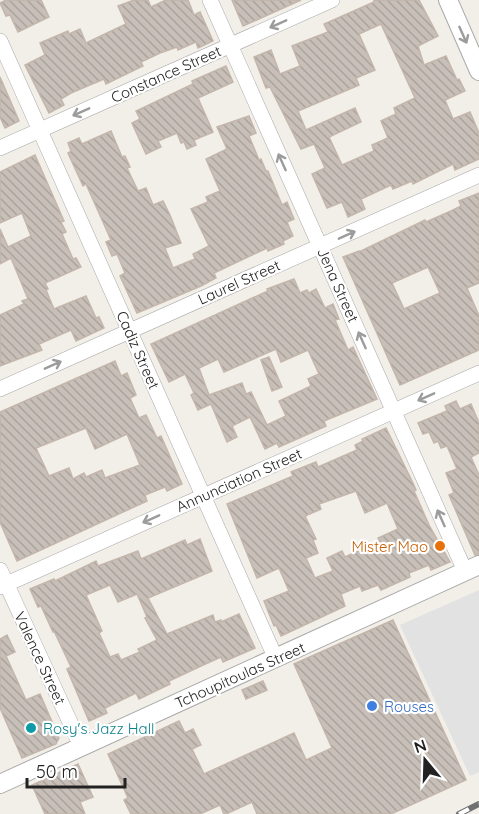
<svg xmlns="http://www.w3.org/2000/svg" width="479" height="814" font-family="Quicksand,sans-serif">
<defs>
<pattern id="building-back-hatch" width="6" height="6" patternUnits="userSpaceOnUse" patternTransform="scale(1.5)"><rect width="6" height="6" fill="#c7bfb8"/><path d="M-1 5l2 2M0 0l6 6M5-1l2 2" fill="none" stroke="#aba49e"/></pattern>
</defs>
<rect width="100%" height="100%" fill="#f2efe9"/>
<path fill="#e2e2e2" d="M479 590V772L470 776 400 625Z"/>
<g fill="url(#building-back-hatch)" stroke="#c4b6ab" stroke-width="1.5" fill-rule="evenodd">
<path d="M6 0H41L49 17 18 32 10 15 6 16 0 3Z"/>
<path d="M134 0H148L151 7 166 0H188L194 15 200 12 213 41 198 48 196 42 178 50 177 47 160 53 141 62 143 66 106 84 104 79 71 93 61 99 64 105 49 113 25 65 45 55 40 43 68 31 69 34 80 29 86 43 126 24 118 6Z"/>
<path d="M232 0H301L243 26Z"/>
<path d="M374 0H419L438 36 418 46 424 65 446 56 457 80 459 79 465 91 445 100 453 119 470 112 479 133V159L455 170 453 164 413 184 412 181 393 189 391 185 361 199 365 209 348 217 342 202 327 208 312 174 325 168 314 144 301 149 270 87 266 88 254 57 271 50 280 74 300 66 292 46 328 32 324 24 374 2ZM381 24 415 98 394 108 396 114 381 121 388 138 372 145 374 151 342 165 329 137 361 122 355 108 306 130 298 111 359 85 356 78 375 70 359 34Z"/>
<path d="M226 66 233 82 198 98 213 132 194 140 196 145 187 149 184 142 181 143 177 133 158 141 161 147 146 154 132 123 140 119 136 111 193 84 192 81Z"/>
<path d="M0 77 19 121 5 128 0 117Z"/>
<path d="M249 116 256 133 249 136 259 160 261 159 266 171H268L282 205 287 202 294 219 287 222 293 236 283 241 284 244 268 251 267 248 214 273 216 278 201 286 137 313 120 276 125 273 117 254 112 256 106 242 111 240 86 184 83 186 68 153 71 151 68 143 79 138 82 144 111 131 122 157 125 156 130 167 127 168 138 191 146 188 153 205 163 201 170 215 181 243 165 248 173 268 195 259 193 254 209 246 191 209 208 202 206 197 220 191 206 159 227 149 217 127Z"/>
<path d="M35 155 64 221 61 222 66 232 62 234 73 259 76 258 81 267 45 283 48 289 46 290 54 309 86 296 96 318 99 317 104 328 76 341 71 330 39 344 42 350 0 366V315L24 304 22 301 28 299 11 258 0 264V229L8 247 31 236 22 213 0 223V172Z"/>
<path d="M479 193V283L467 288 479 316V350L400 385 343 257 359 251V252L425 220 426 222 451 211 461 206 459 201ZM428 267 440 293 404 309 392 283Z"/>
<path d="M294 279 300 293 307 290 309 293 316 289 325 308 333 304 339 319 335 320 348 350 353 347 377 399 324 421 326 426 279 447 277 443 265 449 250 417 232 426 237 437 227 442 211 404 198 410 191 395 194 393 185 374 169 382 151 344 268 291 267 289ZM276 349 281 362 308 350 319 374 308 379 311 386 279 401 286 416 267 425 251 392 246 394 242 383 209 395 199 368 218 359 224 372Z"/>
<path d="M269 357 282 387 272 391 261 360Z"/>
<path d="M115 361 121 376 127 373 136 395 130 398 139 418 146 415 157 438 161 436 182 484 167 491 165 487 145 495 147 501 17 561 0 522V412ZM86 428 95 449 127 434 140 465 105 478 102 470 86 477 84 473 73 479 69 468 49 476 36 448Z"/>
<path d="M456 401 460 409 471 404 479 423V453L471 457 479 475V554L475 555 449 495 454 493 446 473 457 469 447 446 441 448 438 441 434 443 429 432 423 434 418 423 447 411 445 406Z"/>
<path d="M386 428 412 481 416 490 414 491 429 525 450 562 431 570 429 565 409 573 410 577 381 590 378 585 362 591 360 586 341 594 345 606 281 636 276 625 274 626 264 601 289 591 279 568 257 578 227 504 293 476 291 472 316 462 318 467 357 450 355 445 363 441 362 439ZM356 491 365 513 387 503 398 529 378 538 380 541 345 557 342 551 327 558 333 571 315 578 306 558 318 553 313 540 316 539 305 516 321 509 319 504Z"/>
<path d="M200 539 212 571 148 598 167 634 213 615 215 622 221 620V622L239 614 255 648 223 662 221 657 201 666 169 681 170 684 139 699 136 693 105 708 107 713 89 721 67 669 71 667 54 631 53 632 41 606 38 607 30 589 54 579 55 581 96 561 98 566 138 551 141 559 185 540 187 545ZM110 585 118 602 137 594 147 617 145 618 157 640 138 649 140 652 121 660 118 654 110 657 99 633 102 631 86 595Z"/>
<path d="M393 620 466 780 391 814H257L252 802 226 814H224L220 805 200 814H131L124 800 128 798 108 754 179 721 185 733 193 729 201 745 192 749 204 774 294 733 306 760 332 748 294 664Z"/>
<path d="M7 635 15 652 6 656 26 700 40 694 59 738 56 744 22 758 0 708V639Z"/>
<path d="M263 681 267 690 246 699 242 690Z"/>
<path d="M78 764 93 797 80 802 85 814H45L32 785Z"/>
</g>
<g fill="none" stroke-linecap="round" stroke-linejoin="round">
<defs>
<g id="minor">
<path d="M210 0 465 571"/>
<path d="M0 41 276 659"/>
<path d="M0 148 332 0"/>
<path d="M0 389 479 175"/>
<path d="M0 570 81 746"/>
<path d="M0 587 479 373"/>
</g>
<g id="tertiary">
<path d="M448 0 479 71"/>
<path d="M0 784 479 565"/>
</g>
</defs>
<use href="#minor" stroke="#a9a9a9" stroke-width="16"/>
<use href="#tertiary" stroke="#a9a9a9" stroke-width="20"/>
<use href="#minor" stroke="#fff" stroke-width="15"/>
<use href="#tertiary" stroke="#fff" stroke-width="18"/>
<defs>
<path id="rail" d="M459 814 479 804"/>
</defs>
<use href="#rail" stroke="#707070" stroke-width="6"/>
<use href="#rail" stroke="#fff" stroke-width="4" stroke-dasharray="11" stroke-linecap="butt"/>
</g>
<defs><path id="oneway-shaft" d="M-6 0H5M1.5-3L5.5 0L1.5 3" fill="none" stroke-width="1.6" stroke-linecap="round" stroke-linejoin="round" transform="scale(1.5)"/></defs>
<g stroke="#9c9c9c">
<use href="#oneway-shaft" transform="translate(278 24) rotate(156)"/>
<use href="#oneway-shaft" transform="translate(463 35) rotate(66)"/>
<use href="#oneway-shaft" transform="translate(81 112) rotate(156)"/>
<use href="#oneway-shaft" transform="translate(282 162) rotate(-114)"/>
<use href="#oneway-shaft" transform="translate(347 235) rotate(-24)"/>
<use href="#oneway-shaft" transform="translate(362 340) rotate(-114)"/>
<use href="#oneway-shaft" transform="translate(53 365) rotate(-24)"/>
<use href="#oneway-shaft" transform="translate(426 397) rotate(156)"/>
<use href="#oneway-shaft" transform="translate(441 518) rotate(-114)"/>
<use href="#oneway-shaft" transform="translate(151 519) rotate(156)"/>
</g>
<circle fill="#e8710a" stroke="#fff" stroke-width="2" cx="440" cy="546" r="6"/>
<circle fill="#3f7fe0" stroke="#fff" stroke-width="2" cx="372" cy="706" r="6"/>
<circle fill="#0f9aa8" stroke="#fff" stroke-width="2" cx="31" cy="728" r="6"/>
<g text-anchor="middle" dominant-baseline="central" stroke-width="4.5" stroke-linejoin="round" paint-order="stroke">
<g font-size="15" fill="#222" stroke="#fff">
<text transform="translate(166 74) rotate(-24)">Constance Street</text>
<text transform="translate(239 282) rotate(-24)">Laurel Street</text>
<text transform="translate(338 285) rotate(66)">Jena Street</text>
<text transform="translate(138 350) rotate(66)">Cadiz Street</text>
<text transform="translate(239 480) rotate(-24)">Annunciation Street</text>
<text transform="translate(40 658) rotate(65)">Valence Street</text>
<text transform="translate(240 675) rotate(-24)">Tchoupitoulas Street</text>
</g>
<g font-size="15" fill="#c56008" stroke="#fff" text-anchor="end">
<text x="428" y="546">Mister Mao</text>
</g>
<g font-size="15" fill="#366cbe" stroke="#fff" text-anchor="start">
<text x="384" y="706">Rouses</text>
</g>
<g font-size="15" fill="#0d838f" stroke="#fff" text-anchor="start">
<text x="43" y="728">Rosy's Jazz Hall</text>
</g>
</g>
<g transform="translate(425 760) rotate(341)" stroke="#ffffff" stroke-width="4.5" paint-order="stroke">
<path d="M0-4.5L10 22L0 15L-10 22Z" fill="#222222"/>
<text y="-9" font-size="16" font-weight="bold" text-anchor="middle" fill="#222222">N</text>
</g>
<path d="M27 778v9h98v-9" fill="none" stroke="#222222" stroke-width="3"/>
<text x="36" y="778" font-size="18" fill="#222222" stroke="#ffffff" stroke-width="4.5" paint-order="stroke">50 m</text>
</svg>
